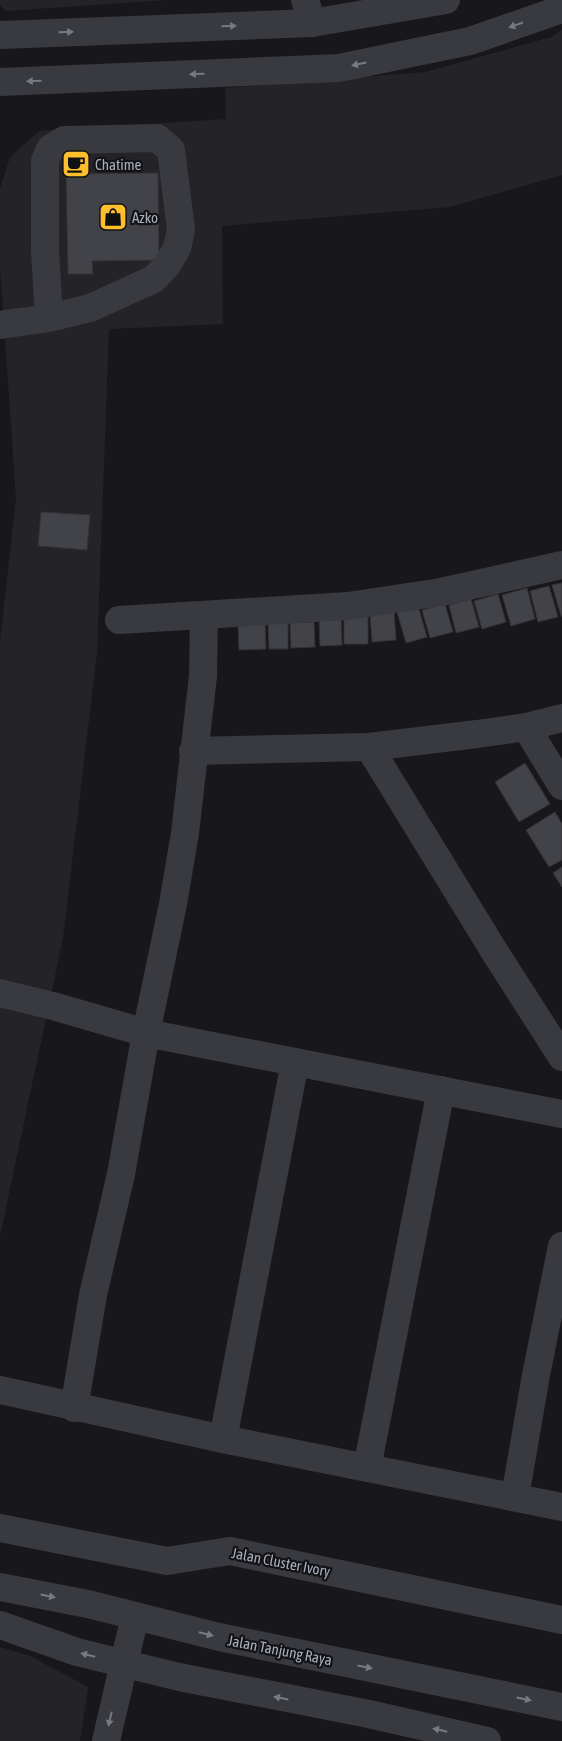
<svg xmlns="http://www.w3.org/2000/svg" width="562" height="1741" font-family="'Asap Condensed',sans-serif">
<rect width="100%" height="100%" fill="#18181b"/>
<g fill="#242428">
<path d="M0 0H167L6 11 0 4Z"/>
<path d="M562 30V175L450 207 222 226 223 324 109 329 97 652 63 938 0 1236V641L16 498 0 267V189L10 157 39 131 226 119 225 88 425 72 551 37Z"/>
<path d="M0 1647 30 1656 88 1687 80 1741H0Z"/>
</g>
<g fill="#424348" stroke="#323237">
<path d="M158 173 159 260 92 261 93 274H68L66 174Z"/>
<path d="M41 512 90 515 87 550 38 546Z"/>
<path d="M562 583V616H561L552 585Z"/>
<path d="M549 586 558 617 538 622 530 591Z"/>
<path d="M527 588 535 619 511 626 502 595Z"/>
<path d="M498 594 506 622 482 629 474 601Z"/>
<path d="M471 599 479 627 456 633 449 605Z"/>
<path d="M445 604 453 632 430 638 422 610Z"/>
<path d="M418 606 427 637 406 643 397 612Z"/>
<path d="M394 611 396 640 372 642 370 613Z"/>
<rect x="344" y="616" width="24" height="28"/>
<path d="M341 618 342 645 320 646 319 619Z"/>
<path d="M268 620H288V649H269Z"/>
<path d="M265 622 266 649 239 650 238 623Z"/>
<path d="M314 622 315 647 291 648 290 623Z"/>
<path d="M525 763 550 804 519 822 495 782Z"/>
<path d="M555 812 562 824V860L549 867 526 830Z"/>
<path d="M562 867V887L553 873Z"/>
</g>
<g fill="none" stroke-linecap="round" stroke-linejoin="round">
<g stroke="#393a40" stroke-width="28">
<path d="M305 0 312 23"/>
<path d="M0 35 312 23 446 0"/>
<path d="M0 82 339 68 470 41 562 9"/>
<path d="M0 325 49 318 45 251V161L50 149 64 140 157 138 171 150 181 230 177 248 167 265 154 279 90 308 49 318"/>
<path d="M119 620 348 606 441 592 562 565"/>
<path d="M526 727 562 786"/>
<path d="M369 747 496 954 562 1057"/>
<path d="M193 751 369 747 477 734 526 727 562 718"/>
<path d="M0 993 53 1006 146 1033 562 1114"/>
<path d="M0 1390 223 1439 562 1507"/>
<path d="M74 1408 93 1295 121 1174 146 1033 173 904 185 833 203 676 204 615"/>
<path d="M223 1439 295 1062"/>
<path d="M367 1468 441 1090"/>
<path d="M515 1497 536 1375 562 1246"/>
<path d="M0 1528 167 1561 230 1551 562 1620"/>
<path d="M0 1587 88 1604 219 1637 562 1707"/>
<path d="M0 1625 77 1652 179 1677 369 1714 487 1741"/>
<path d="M106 1741 135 1616"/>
</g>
</g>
<defs><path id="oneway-solid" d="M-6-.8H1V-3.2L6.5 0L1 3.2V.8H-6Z" transform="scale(1.25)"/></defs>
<g fill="#777a84">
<use href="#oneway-solid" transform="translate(516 25) rotate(161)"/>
<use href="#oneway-solid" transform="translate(229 26) rotate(-2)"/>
<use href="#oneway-solid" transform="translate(66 32) rotate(-2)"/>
<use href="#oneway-solid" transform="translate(359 64) rotate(168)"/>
<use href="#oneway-solid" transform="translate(197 74) rotate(178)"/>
<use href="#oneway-solid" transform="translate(34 81) rotate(178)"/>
<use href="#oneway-solid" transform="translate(48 1596) rotate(11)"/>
<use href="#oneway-solid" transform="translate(206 1634) rotate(14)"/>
<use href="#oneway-solid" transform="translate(88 1655) rotate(-166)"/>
<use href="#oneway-solid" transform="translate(365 1667) rotate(11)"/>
<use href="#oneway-solid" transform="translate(281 1698) rotate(-169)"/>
<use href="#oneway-solid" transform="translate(524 1699) rotate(11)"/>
<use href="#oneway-solid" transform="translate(110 1719) rotate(103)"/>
<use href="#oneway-solid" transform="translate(440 1730) rotate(-167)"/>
</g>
<defs>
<symbol id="cafe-square" viewBox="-11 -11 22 22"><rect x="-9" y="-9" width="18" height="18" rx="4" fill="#ffbe2c" stroke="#131316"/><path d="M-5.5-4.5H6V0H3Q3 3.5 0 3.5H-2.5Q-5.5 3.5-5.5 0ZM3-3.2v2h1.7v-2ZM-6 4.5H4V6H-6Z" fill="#111"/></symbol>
<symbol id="shop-square" viewBox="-11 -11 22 22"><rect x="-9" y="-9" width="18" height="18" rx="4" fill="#ffbe2c" stroke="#131316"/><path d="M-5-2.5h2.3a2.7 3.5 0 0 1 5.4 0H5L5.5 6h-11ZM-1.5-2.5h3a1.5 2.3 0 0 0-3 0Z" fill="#111"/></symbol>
</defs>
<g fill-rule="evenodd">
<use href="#cafe-square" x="60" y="148" width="32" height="32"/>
<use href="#shop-square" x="97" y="201" width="32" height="32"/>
</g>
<g text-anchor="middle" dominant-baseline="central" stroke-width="4.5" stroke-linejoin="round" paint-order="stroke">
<g font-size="15" fill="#a9aebc" stroke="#131316" text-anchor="start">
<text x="95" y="164">Chatime</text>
<text x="132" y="217">Azko</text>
</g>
<g font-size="15" fill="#a9aebc" stroke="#131316">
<text transform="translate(281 1562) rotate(11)">Jalan Cluster Ivory</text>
<text transform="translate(280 1650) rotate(11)">Jalan Tanjung Raya</text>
</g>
</g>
</svg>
